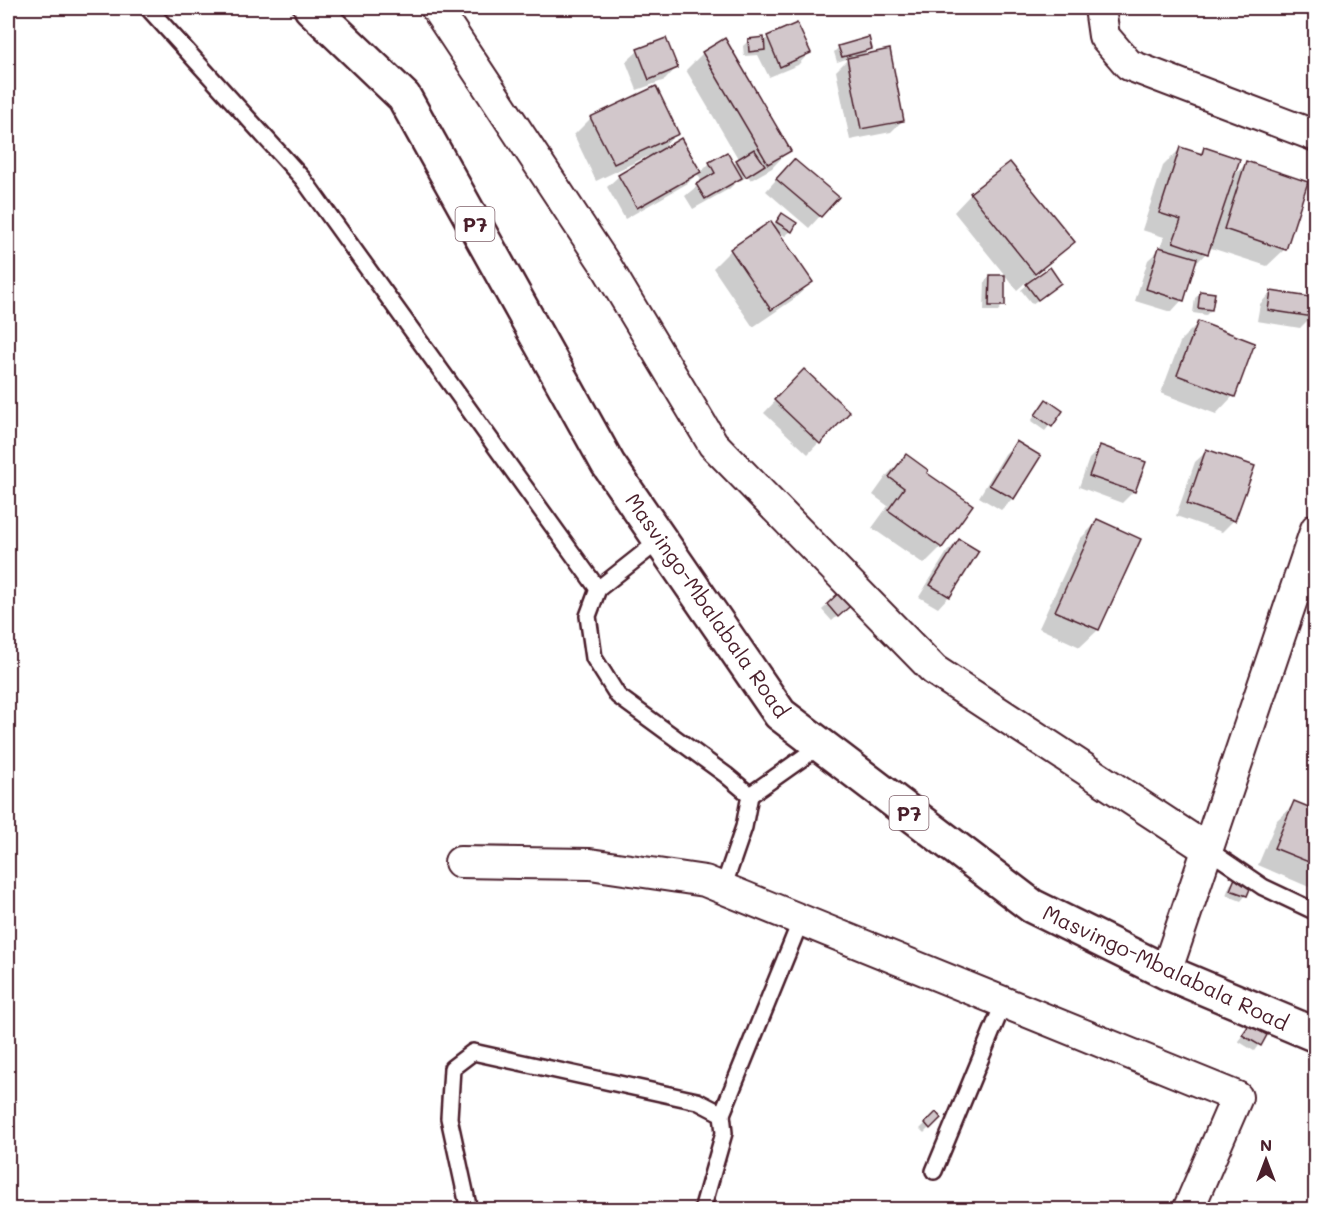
<svg xmlns="http://www.w3.org/2000/svg" width="1323" height="1217" font-family="Mali,sans-serif">
<rect width="100%" height="100%" fill="#fff"/>
<filter id="ink" filterUnits="userSpaceOnUse"><feTurbulence type="fractalNoise" baseFrequency=".0167" numOctaves="2"/><feDisplacementMap in="SourceGraphic" scale="12" xChannelSelector="R" yChannelSelector="G"/><feConvolveMatrix kernelMatrix="1 2 1 2 8 2 1 2 1" color-interpolation-filters="sRGB"/></filter>
<g filter="url(#ink)">
<g fill="#0003">
<path d="M797 25 809 53 798 65 769 77 758 55 744 56 743 46 749 40 763 42 768 38Z"/>
<path d="M839 47 870 48 862 56 903 120 891 132 850 140 836 71 849 58 837 62 834 52Z"/>
<path d="M638 51 676 68 665 80 637 90 626 62Z"/>
<path d="M703 53 789 150 772 168 751 180 748 176 740 181 739 179 729 189 693 209 685 196 702 182 697 173 688 183 625 219 607 187 619 176 649 158 648 156 596 181 574 135 591 118 677 133 659 152 681 140 700 173 710 163 727 154 733 165 739 160 686 70Z"/>
<path d="M1181 148 1199 154 1204 149 1231 178 1247 163 1285 249 1267 266 1208 247 1206 253 1193 267 1182 300 1171 312 1135 301 1148 260 1160 249 1164 237 1142 230 1163 166Z"/>
<path d="M1009 164 1073 242 1055 259 1032 278 1054 288 1032 304 1021 290 1028 284 1026 282 1017 290 954 212 971 194Z"/>
<path d="M783 172 820 216 809 228 766 191Z"/>
<path d="M782 215 791 231 785 236 777 231 812 282 794 299 753 327 713 268 731 250 771 223 773 226Z"/>
<path d="M990 276 1003 305 998 311H984L985 281Z"/>
<path d="M1271 292 1312 316 1300 328 1257 321 1260 304Z"/>
<path d="M1201 293 1211 310 1206 315 1193 313 1195 298Z"/>
<path d="M1198 323 1233 396 1216 414 1161 393 1181 340Z"/>
<path d="M804 371 848 412 808 454 764 413Z"/>
<path d="M1046 401 1061 411 1045 431 1031 421Z"/>
<path d="M1016 443 1013 498 1001 510 979 497 1005 454Z"/>
<path d="M1101 447 1134 491 1122 503 1079 487 1089 459Z"/>
<path d="M1207 451 1234 520 1222 532 1176 516 1195 462Z"/>
<path d="M906 456 941 547 924 564 872 528 888 506 873 495 888 474Z"/>
<path d="M1098 521 1139 540 1098 630 1080 647 1039 628 1080 539Z"/>
<path d="M959 540 949 596 938 608 919 597 947 552Z"/>
<path d="M846 588 850 604 832 621 822 610Z"/>
<path d="M1295 803 1316 811V890L1258 865 1277 820Z"/>
<path d="M1235 879 1246 895 1241 901 1226 895 1230 885Z"/>
<path d="M1249 1027 1265 1036 1254 1051 1238 1041Z"/>
<path d="M935 1114 939 1118 924 1133 920 1129Z"/>
</g>
<g fill="#d2c7cb" stroke="#4a1f2b" stroke-width="1.5">
<path d="M797 23 811 53 780 67 767 36Z"/>
<path d="M764 37 765 50 749 52 748 39Z"/>
<path d="M869 37 872 49 842 57 838 46Z"/>
<path d="M666 38 678 68 649 80 637 49Z"/>
<path d="M725 38 791 151 768 164 702 52Z"/>
<path d="M890 49 904 121 861 129 847 58Z"/>
<path d="M656 86 679 134 614 164 590 117Z"/>
<path d="M681 138 701 172 637 208 618 175Z"/>
<path d="M1180 147 1202 154 1204 147 1240 159 1208 254 1173 242 1181 220 1159 213Z"/>
<path d="M754 149 765 165 746 177 736 160Z"/>
<path d="M727 152 742 178 705 199 696 184 715 173 709 162Z"/>
<path d="M794 159 839 197 821 217 776 179Z"/>
<path d="M1246 161 1308 182 1286 250 1224 229Z"/>
<path d="M1010 162 1075 242 1035 274 970 193Z"/>
<path d="M782 213 797 223 792 232 776 222Z"/>
<path d="M771 221 813 282 771 310 730 249Z"/>
<path d="M1159 247 1197 258 1184 301 1146 289Z"/>
<path d="M1050 267 1061 283 1038 300 1026 284Z"/>
<path d="M990 275H1005V306H989Z"/>
<path d="M1200 291 1215 293 1212 310 1198 308Z"/>
<path d="M1271 291 1316 298 1313 317 1268 310Z"/>
<path d="M1198 321 1255 343 1235 397 1177 375Z"/>
<path d="M804 369 850 412 820 444 774 400Z"/>
<path d="M1046 399 1063 411 1052 427 1035 415Z"/>
<path d="M1016 441 1041 456 1014 499 989 485Z"/>
<path d="M1100 445 1146 462 1135 492 1089 476Z"/>
<path d="M1206 449 1255 466 1235 521 1187 504Z"/>
<path d="M906 454 928 470 927 473 973 505 942 548 888 510 904 488 889 477Z"/>
<path d="M1097 519 1141 539 1099 630 1055 611Z"/>
<path d="M959 539 979 551 950 597 930 585Z"/>
<path d="M846 586 858 599 838 617 827 604Z"/>
<path d="M1294 801 1316 810V865L1274 848Z"/>
<path d="M1235 878 1252 884 1247 896 1230 890Z"/>
<path d="M1249 1025 1267 1035 1261 1046 1242 1035Z"/>
<path d="M936 1112 941 1118 930 1129 925 1123Z"/>
</g>
<g fill="none" stroke-linecap="round" stroke-linejoin="round">
<defs>
<g id="lane">
<path d="M148 8 303 179 598 589"/>
<path d="M660 540 598 589 588 616 594 658 618 696 726 775 750 795 744 827 723 888"/>
<path d="M750 795 821 745"/>
<path d="M1207 849 1263 887 1316 912"/>
<path d="M722 1114 801 920"/>
<path d="M934 1171 1004 1002"/>
<path d="M469 1210 449 1118 452 1068 473 1052 697 1101 722 1114 724 1133 702 1210"/>
</g>
<g id="street">
<path d="M436 8 605 264 713 444 934 670 1207 849"/>
<path d="M1100 8 1104 36 1129 65 1316 136"/>
<path d="M460 862 590 864 705 881 1237 1097 1188 1210"/>
<path d="M1166 972 1316 529"/>
</g>
<path id="highway" d="M311 8 404 97 608 464 780 714 1032 906 1166 972 1316 1035"/>
</defs>
<use href="#lane" stroke="#4a1f2b" stroke-width="20"/>
<use href="#street" stroke="#4a1f2b" stroke-width="34"/>
<use href="#highway" stroke="#4a1f2b" stroke-width="38"/>
<use href="#lane" stroke="#fff" stroke-width="15"/>
<use href="#street" stroke="#fff" stroke-width="30"/>
<use href="#highway" stroke="#fff" stroke-width="33"/>
</g>
</g>
<g text-anchor="middle" dominant-baseline="central" stroke-width="4.5" stroke-linejoin="round" paint-order="stroke">
<g fill="#fff" stroke="#80626b" stroke-width="1.5">
<rect x="455.5" y="207" width="39" height="34" rx="4.5"/>
<rect x="889.5" y="796" width="39" height="34" rx="4.5"/>
</g>
<g font-size="20" font-weight="bold" fill="#4a1f2b">
<text x="475" y="224">P7</text>
<text x="909" y="813">P7</text>
</g>
<g font-size="21" fill="#4a1f2b" stroke="#fff">
<text transform="translate(708 605) rotate(55)">Masvingo-Mbalabala Road</text>
<text transform="translate(1166 967) rotate(25)">Masvingo-Mbalabala Road</text>
</g>
</g>
<rect width="1323" height="1217" fill="none" stroke="#fff" stroke-width="30"/>
<rect x="15" y="15" width="1293" height="1187" fill="none" stroke="#4a1f2b" stroke-width="2" filter="url(#ink)"/>
<g transform="translate(1266 1160)" stroke="#ffffff" stroke-width="4.5" paint-order="stroke">
<path d="M0-4.5L10 22L0 15L-10 22Z" fill="#4a1f2b"/>
<text y="-9" font-size="16" font-weight="bold" text-anchor="middle" fill="#4a1f2b">N</text>
</g>
</svg>
